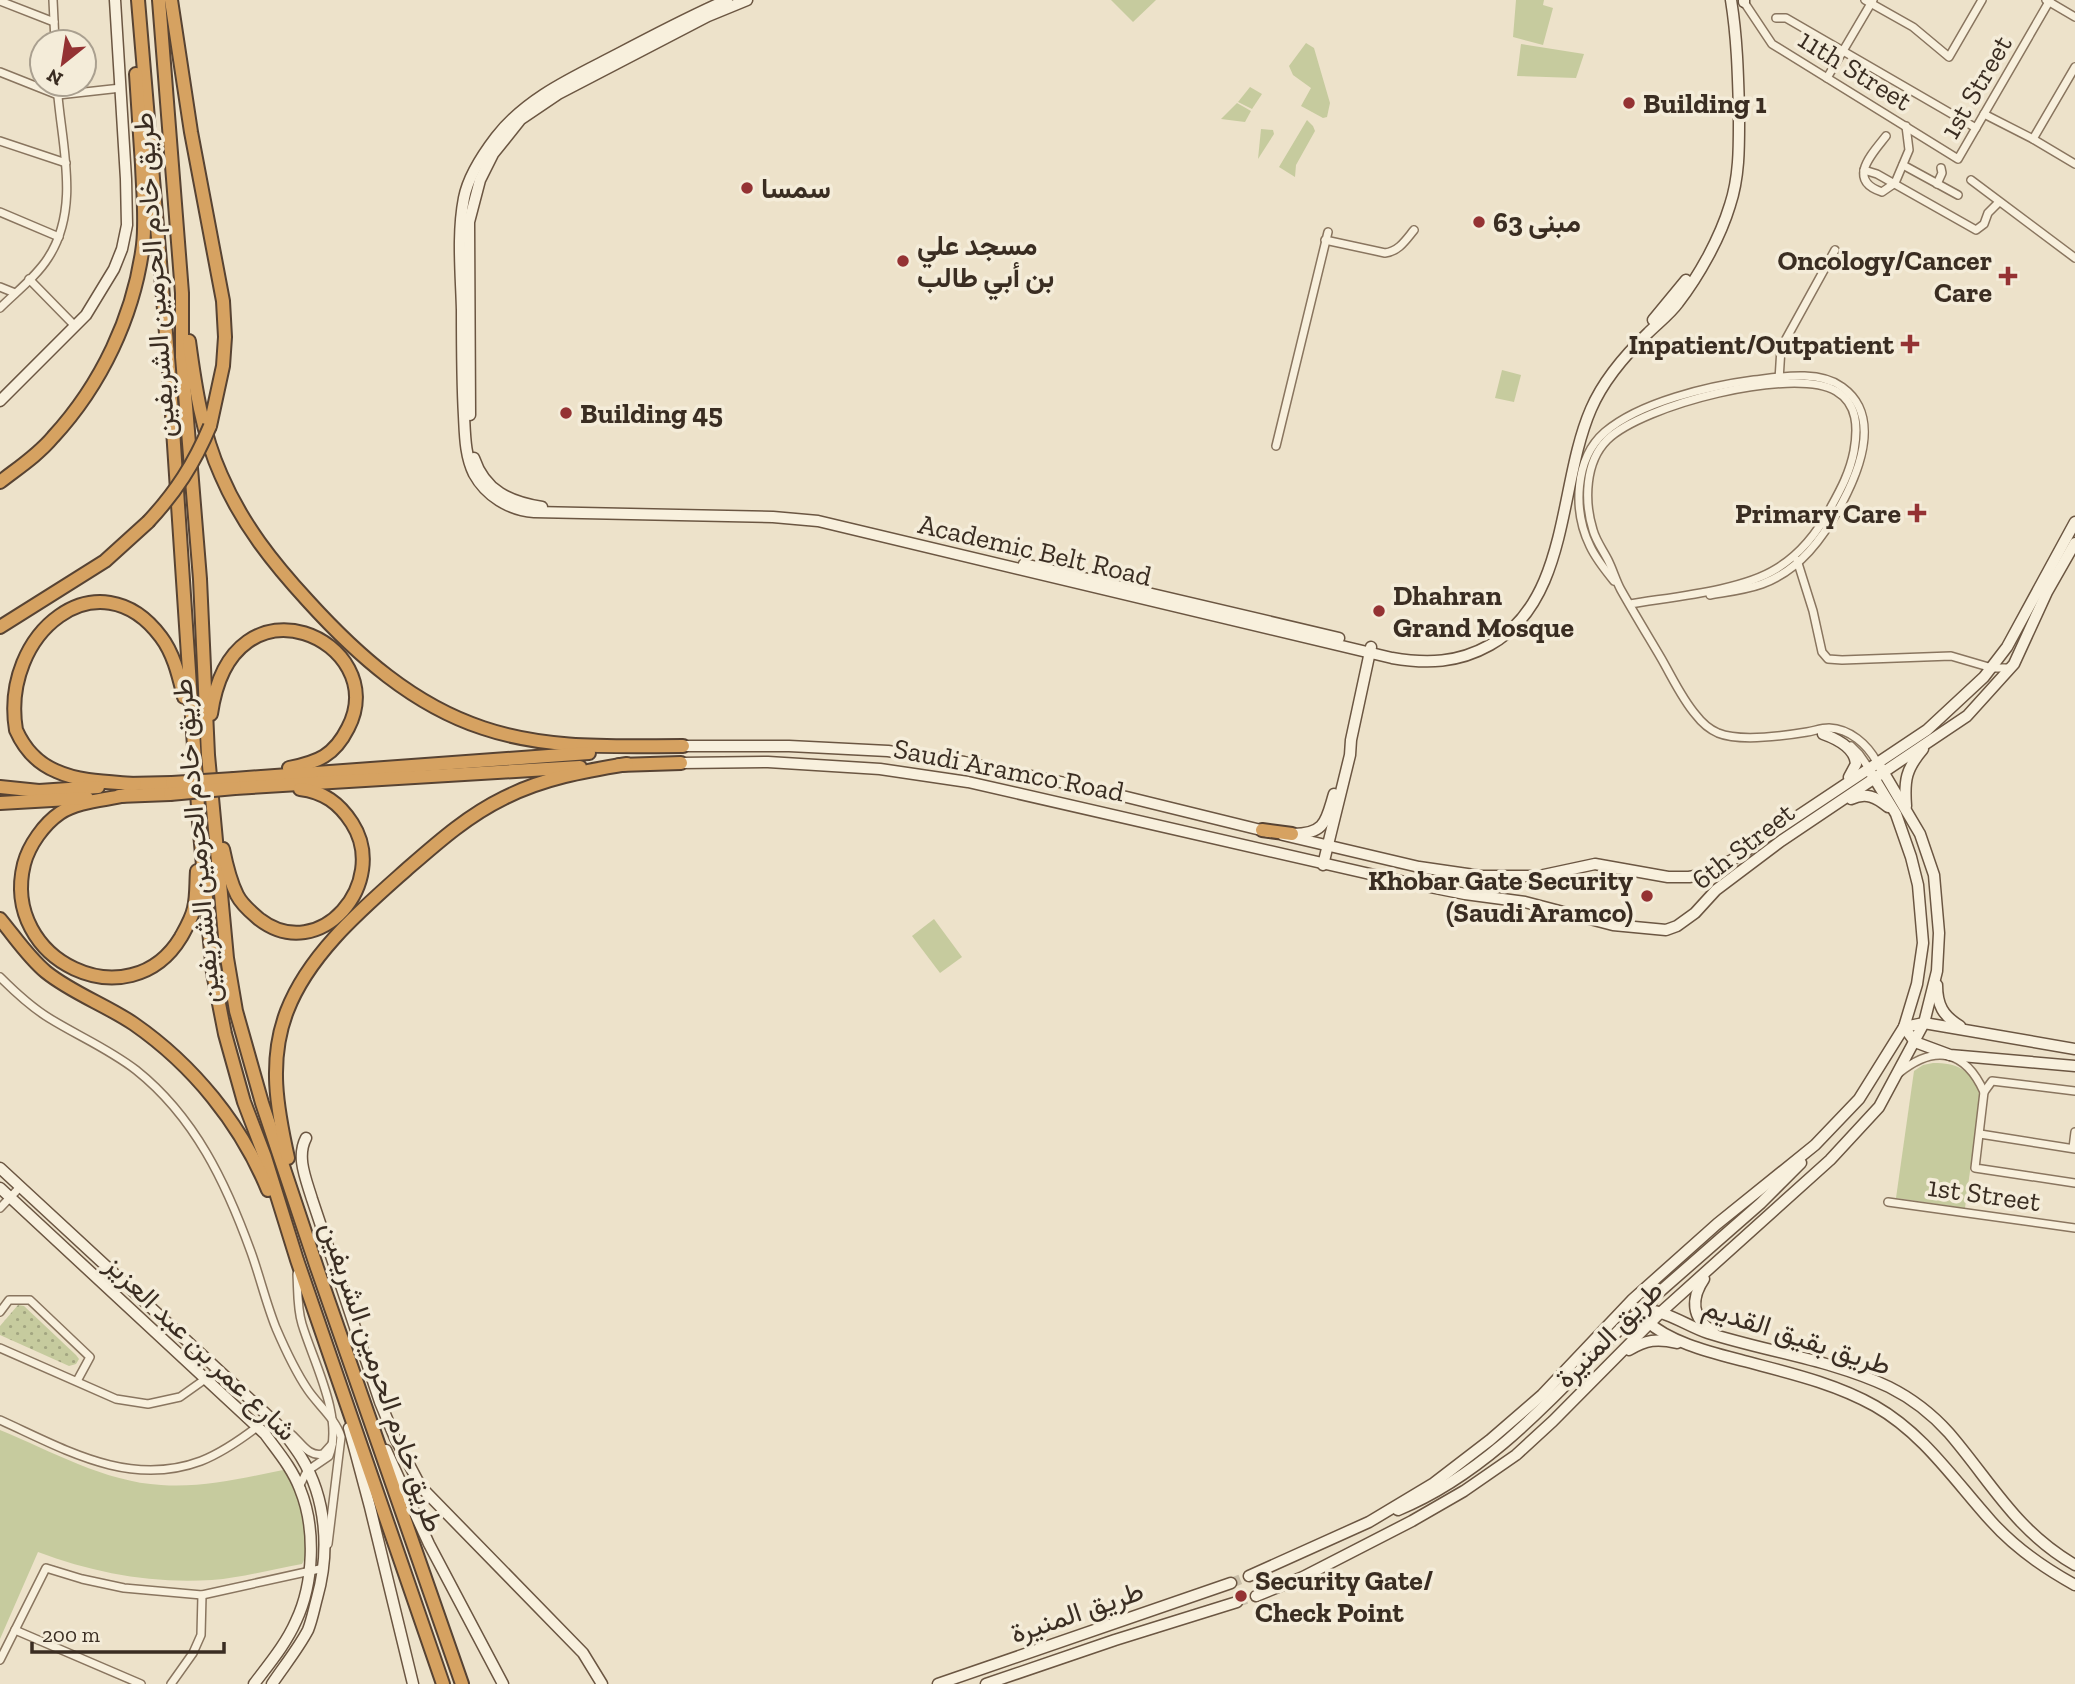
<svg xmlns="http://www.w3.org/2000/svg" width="2075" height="1684" font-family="'Zilla Slab',Vazirmatn,serif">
<defs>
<pattern id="park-dots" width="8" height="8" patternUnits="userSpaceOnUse" patternTransform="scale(1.75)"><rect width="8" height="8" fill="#c6cb9e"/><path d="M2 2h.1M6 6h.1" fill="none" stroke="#a2a580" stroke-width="1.8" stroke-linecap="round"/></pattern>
</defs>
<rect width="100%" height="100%" fill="#ede2ca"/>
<g fill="#c6cb9e">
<path d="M1111 0H1156L1133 22Z"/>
<path d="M1516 0H1544L1543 5 1553 8 1543 45 1513 37Z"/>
<path d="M1306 43 1314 48 1330 103 1327 117 1323 118 1301 106 1311 88 1293 75 1289 66Z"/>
<path d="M1521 44 1584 54 1576 78 1517 76Z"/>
<path d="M1250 87 1262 94 1252 109 1238 102Z"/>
<path d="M1237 103 1251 111 1245 122 1221 119Z"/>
<path d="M1307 120 1313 126 1315 131 1296 165 1295 177 1279 167Z"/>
<path d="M1261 129 1273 130 1274 134 1258 159Z"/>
<path d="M1502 370 1521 375 1514 402 1495 398Z"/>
<path d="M934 919 962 957 940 973 912 936Z"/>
<path d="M1933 1063C1958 1063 1967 1069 1981 1090L1965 1208 1896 1198 1914 1071 1923 1065Z"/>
<path d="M0 1430C51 1451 105 1482 161 1485 203 1488 243 1478 283 1470 298 1487 315 1544 302 1564 272 1569 242 1578 212 1580 152 1584 94 1573 38 1552L0 1639Z"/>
</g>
<path fill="url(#park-dots)" d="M18 1305 24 1306 76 1355 79 1359 76 1364 69 1366 0 1335V1326Z"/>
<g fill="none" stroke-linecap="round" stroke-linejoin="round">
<g stroke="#c9bea8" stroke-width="10" stroke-dasharray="10 5" stroke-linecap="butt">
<path d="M1231 1583 1249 1576"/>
<path d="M1237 1602 1256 1596"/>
</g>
<defs>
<g id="street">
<path d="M53 0 55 42"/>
<path d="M1865 0 1913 27 1949 57 1982 0"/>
<path d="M2046 0 2075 17"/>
<path d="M0 1 54 22"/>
<path d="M1744 2 1772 44 1958 159 2050 0"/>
<path d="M1776 18H1786L1976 128"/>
<path d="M0 72 58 95 121 88"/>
<path d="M1827 78 1873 0"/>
<path d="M1984 114 2033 139 2075 164"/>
<path d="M1886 136C1872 154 1846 180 1882 192L1895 183 1909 150 1906 126"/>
<path d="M2033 139 2075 67"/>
<path d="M0 141 66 163"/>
<path d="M1903 165 1958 195"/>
<path d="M1864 170 1877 174 1976 230 1984 224 1988 213 1999 202"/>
<path d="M1971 180 2075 258"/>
<path d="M1937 184 1942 173 1941 168"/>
<path d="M0 212 59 237"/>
<path d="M1325 240 1385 253C1399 251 1405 241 1414 230"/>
<path d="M29 279 75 326"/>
<path d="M0 287 15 293"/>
<path d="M0 308C16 292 36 277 48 258 82 206 60 140 57 84"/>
<path d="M1779 380 1781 348 1835 250"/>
<path d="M1276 446 1328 232"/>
<path d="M1797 560 1813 611 1822 652 1828 659 1842 660 1951 656 1992 668H2010"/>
<path d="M1614 581C1605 570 1596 559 1590 546 1573 511 1574 459 1605 432 1640 402 1709 386 1754 380 1781 377 1819 370 1842 387 1881 415 1860 469 1842 503 1823 538 1800 570 1762 584 1745 590 1727 592 1710 595"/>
<path d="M1630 604C1671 597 1741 591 1776 569 1801 554 1818 532 1831 507 1841 489 1850 472 1854 451 1858 428 1858 404 1836 391 1793 366 1642 405 1607 440 1585 462 1584 501 1593 530 1596 541 1603 550 1608 560 1613 570 1616 581 1621 590 1634 613 1648 636 1661 658 1672 677 1682 699 1696 715 1702 723 1709 729 1718 733 1740 742 1783 736 1807 732 1814 731 1821 728 1829 728 1850 729 1867 744 1877 762"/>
<path d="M1851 746 1859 754 1868 767"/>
<path d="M0 977C15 992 31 1007 49 1018 78 1036 109 1049 136 1070 195 1117 226 1183 251 1252 260 1277 266 1303 276 1328 285 1349 295 1371 308 1390 318 1405 336 1419 341 1437L328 1544"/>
<path d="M1899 1073C1935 1044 1965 1050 1984 1092"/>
<path d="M2075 1091 1992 1081 1984 1092 1975 1168 2075 1183"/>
<path d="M1980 1134 2075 1149"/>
<path d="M2073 1148 2075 1132"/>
<path d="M1888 1202 2075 1228"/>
<path d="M0 1208 20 1187"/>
<path d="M297 1274C298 1290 297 1308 302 1324 313 1361 344 1418 329 1456L307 1471 299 1487"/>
<path d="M0 1312 9 1300H30L90 1357 77 1381"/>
<path d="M0 1348 116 1399 148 1404 180 1397 218 1370"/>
<path d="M0 1420C64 1449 129 1488 201 1461 221 1453 240 1440 257 1427"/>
<path d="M279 1426C299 1434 304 1458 323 1454L332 1444"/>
<path d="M15 1630 141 1684"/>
<path d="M0 1660 46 1568 82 1579 124 1588 202 1595 324 1568"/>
<path d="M171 1684 193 1653 201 1635 202 1595"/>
</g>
<g id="secondary">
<path d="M727 0C690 16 654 35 618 54 574 77 527 97 496 137 483 154 468 177 464 198 457 234 461 273 462 310 462 345 462 381 464 416 465 435 465 456 474 474 486 496 509 510 534 512L773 517 818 521 1392 658C1427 664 1458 663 1490 645 1570 600 1558 485 1591 409 1604 379 1625 355 1648 333 1658 323 1670 314 1678 303 1699 276 1720 238 1730 205 1740 175 1739 143 1739 111 1738 73 1737 37 1731 0"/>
<path d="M1744 0V2"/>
<path d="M1653 320 1686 280"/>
<path d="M0 401 86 315 114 269 122 249 127 225 126 179 115 0"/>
<path d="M470 415 469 222 480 180 493 154 521 119 558 94 708 16 747 0"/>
<path d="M474 458C485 491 510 502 542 507"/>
<path d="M1024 564 1339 638"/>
<path d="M1823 734C1837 739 1855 748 1856 764L1849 777"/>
<path d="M683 746H789L888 751 964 762 1094 789 1269 832"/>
<path d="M681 763 768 762 880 769 968 782 1405 882 1465 894 1525 902 1613 925 1666 930 1677 926 1695 913 1716 890 1781 841 1967 716 2014 664 2047 592 2075 543"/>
<path d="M1851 799C1866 792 1876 797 1888 807"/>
<path d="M1906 806C1904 780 1906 769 1923 749"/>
<path d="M1293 834C1326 834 1326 820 1334 794"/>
<path d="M1283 835 1419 867 1481 876H1539L1595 864 1668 877H1689L1706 874 1732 860 1927 730 1984 677 2007 647 2075 522"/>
<path d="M1323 865 1350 755 1351 740 1371 647"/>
<path d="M1937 985C1937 1005 1943 1016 1960 1026"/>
<path d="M1904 1027 1915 1042 1950 1055 2075 1066"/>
<path d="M1904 1027 1924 1023 2075 1049"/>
<path d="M306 1138C296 1157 306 1179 312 1199L380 1402 395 1438 421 1487 583 1653 602 1684"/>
<path d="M1801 1163 1761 1203 1656 1295 1646 1310 1647 1321C1670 1343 1714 1353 1744 1361 1789 1373 1834 1383 1875 1406 1924 1434 1954 1480 1991 1521 2015 1548 2044 1568 2075 1585"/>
<path d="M0 1168 279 1426C286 1436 294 1446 301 1457 327 1499 330 1552 317 1598 314 1609 312 1620 308 1630 298 1649 284 1666 272 1684"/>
<path d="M0 1188 265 1434C278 1452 292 1468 300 1489 316 1528 314 1583 296 1621 286 1644 269 1664 254 1684"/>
<path d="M1704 1279C1691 1298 1691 1319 1713 1331"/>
<path d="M1629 1350C1646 1340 1657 1338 1677 1343"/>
<path d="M349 1428 370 1507 413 1684"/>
<path d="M386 1450 429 1544 503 1684"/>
<path d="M1398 1510C1491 1472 1559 1390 1628 1321 1635 1315 1644 1310 1653 1311 1667 1312 1692 1328 1708 1333 1768 1352 1832 1360 1889 1387 1911 1398 1932 1414 1949 1433 1992 1483 2015 1530 2075 1565"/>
<path d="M1249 1576 1369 1522 1434 1483 1490 1440 1542 1395 1633 1299 1717 1224 1815 1145 1859 1099 1904 1027 1917 984 1923 943 1918 885 1911 857 1896 814 1871 773"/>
<path d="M1256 1596 1303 1577 1412 1521 1464 1491 1516 1455 1553 1421 1660 1313 1830 1160 1879 1107 1924 1023 1937 971 1939 933 1934 875 1920 834 1881 768"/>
<path d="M938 1684 1231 1583"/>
<path d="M986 1684 1115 1640 1237 1602"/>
</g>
<g id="highway">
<path d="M138 0 169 369 199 822 213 973 225 1034 244 1102 265 1157 297 1260 443 1684"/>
<path d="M159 0 182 293V357L200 579 208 755 227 958 236 1011 262 1103 317 1268 462 1684"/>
<path d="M171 0 191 132 223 301 225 337 223 366 210 426"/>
<path d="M189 341C195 386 202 433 221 475 242 524 273 563 308 601 357 655 413 705 483 728 548 750 616 746 683 746"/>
<path d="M0 482C18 468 38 455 53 437 101 385 134 316 143 245 146 219 143 192 142 165 140 135 138 104 136 74"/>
<path d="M0 627 105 561 148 522"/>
<path d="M211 714C232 566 393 642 348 728 334 756 318 762 289 768"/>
<path d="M619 765 681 763"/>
<path d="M234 779 589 753"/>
<path d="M127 784 172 783"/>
<path d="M135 784C108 782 80 782 56 771 37 763 24 748 16 730 0 633 99 554 161 637 174 654 179 677 184 697"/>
<path d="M0 787 39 791 98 787"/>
<path d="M235 788 580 767"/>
<path d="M126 795C106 800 78 801 60 813 44 824 29 845 24 864 0 961 130 1022 181 937 186 928 192 918 194 908 197 896 196 883 197 871"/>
<path d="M119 796 170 794"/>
<path d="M0 803 87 798"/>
<path d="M1262 830 1292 834"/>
<path d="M223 849C226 864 230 881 237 895 242 905 251 912 259 919 320 966 390 882 352 823 339 803 324 792 300 789"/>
<path d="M0 919C15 937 28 957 46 972 72 993 106 1005 134 1024 193 1065 241 1124 268 1190"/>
<path d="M288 1158C277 1109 268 1060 287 1011 309 954 361 910 406 870 437 843 467 816 504 798 543 778 585 771 627 764"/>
</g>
</defs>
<use href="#street" stroke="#89755f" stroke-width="10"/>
<use href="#secondary" stroke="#6b5642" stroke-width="13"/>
<use href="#highway" stroke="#574333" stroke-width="16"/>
<use href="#street" stroke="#f8f0dd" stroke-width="7"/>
<use href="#secondary" stroke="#f8f0dd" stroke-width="10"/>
<use href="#highway" stroke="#d6a261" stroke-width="12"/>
<defs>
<g id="highway-bridge">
<path d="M148 522C176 492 194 464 210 426"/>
<path d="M172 783 234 779"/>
<path d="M170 794 235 788"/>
</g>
</defs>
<use href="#highway-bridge" stroke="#574333" stroke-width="16" stroke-linecap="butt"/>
<use href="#highway-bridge" stroke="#d6a261" stroke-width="12"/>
</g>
<g fill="#943233" stroke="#f4ecd9" stroke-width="2.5">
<circle cx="1629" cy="103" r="7"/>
<circle cx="747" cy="188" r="7"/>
<circle cx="1479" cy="222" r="7"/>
<circle cx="903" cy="261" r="7"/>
<path d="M2004.5 265.5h7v7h7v7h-7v7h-7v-7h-7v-7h7z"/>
<path d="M1906.5 333.5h7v7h7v7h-7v7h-7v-7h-7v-7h7z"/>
<circle cx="566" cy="413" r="7"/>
<path d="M1913.5 502.5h7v7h7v7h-7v7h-7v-7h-7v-7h7z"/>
<circle cx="1379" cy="611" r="7"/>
<circle cx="1647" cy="896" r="7"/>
<circle cx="1241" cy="1596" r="7"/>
</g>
<g text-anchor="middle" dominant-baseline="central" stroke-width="7" stroke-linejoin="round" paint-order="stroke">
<g font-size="28" fill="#3a2d22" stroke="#f4ecd9">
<text transform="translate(1855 70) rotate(32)">11th Street</text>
<text transform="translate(1976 87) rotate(-60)">1st Street</text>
<text transform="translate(154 275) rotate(-94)">طريق خادم الحرمين الشريفين</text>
<text transform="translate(1035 550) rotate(13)">Academic Belt Road</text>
<text transform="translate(1009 770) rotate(11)">Saudi Aramco Road</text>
<text transform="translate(196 841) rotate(-95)">طريق خادم الحرمين الشريفين</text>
<text transform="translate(1743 846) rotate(-38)">6th Street</text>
<text transform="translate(1984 1194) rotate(8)">1st Street</text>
<text transform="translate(1609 1334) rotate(-45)">طريق المنيرة</text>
<text transform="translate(1797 1336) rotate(18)">طريق بقيق القديم</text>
<text transform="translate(201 1348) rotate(44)">شارع عمر بن عبد العزيز</text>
<text transform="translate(382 1377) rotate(71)">طريق خادم الحرمين الشريفين</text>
<text transform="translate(1077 1612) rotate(-19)">طريق المنيرة</text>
</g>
<g font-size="28" font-weight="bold" fill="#3a2d22" stroke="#f4ecd9" text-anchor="start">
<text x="1643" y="103">Building 1</text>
<text x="761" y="188">سمسا</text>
<text x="1493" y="222">مبنى 63</text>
<text x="917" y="245">مسجد علي<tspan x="917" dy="32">بن أبي طالب</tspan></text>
<text x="1992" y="260" text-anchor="end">Oncology/Cancer<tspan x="1992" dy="32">Care</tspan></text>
<text x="1894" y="344" text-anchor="end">Inpatient/Outpatient</text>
<text x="580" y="413">Building 45</text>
<text x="1901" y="513" text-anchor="end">Primary Care</text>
<text x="1393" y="595">Dhahran<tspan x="1393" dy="32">Grand Mosque</tspan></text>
<text x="1633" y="880" text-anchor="end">Khobar Gate Security<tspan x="1633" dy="32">(Saudi Aramco)</tspan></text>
<text x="1255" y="1580">Security Gate/<tspan x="1255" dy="32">Check Point</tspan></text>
</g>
</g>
<g transform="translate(63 63) rotate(210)"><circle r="33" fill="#f4ecd9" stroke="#aaa090" stroke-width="2"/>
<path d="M0-5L12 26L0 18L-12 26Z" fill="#943233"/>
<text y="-10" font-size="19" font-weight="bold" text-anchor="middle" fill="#3a2d22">N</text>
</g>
<path d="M32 1642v10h192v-10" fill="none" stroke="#3a2d22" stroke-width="3.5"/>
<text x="42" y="1642" font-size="21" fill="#3a2d22" stroke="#f4ecd9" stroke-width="5" paint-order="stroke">200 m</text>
</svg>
